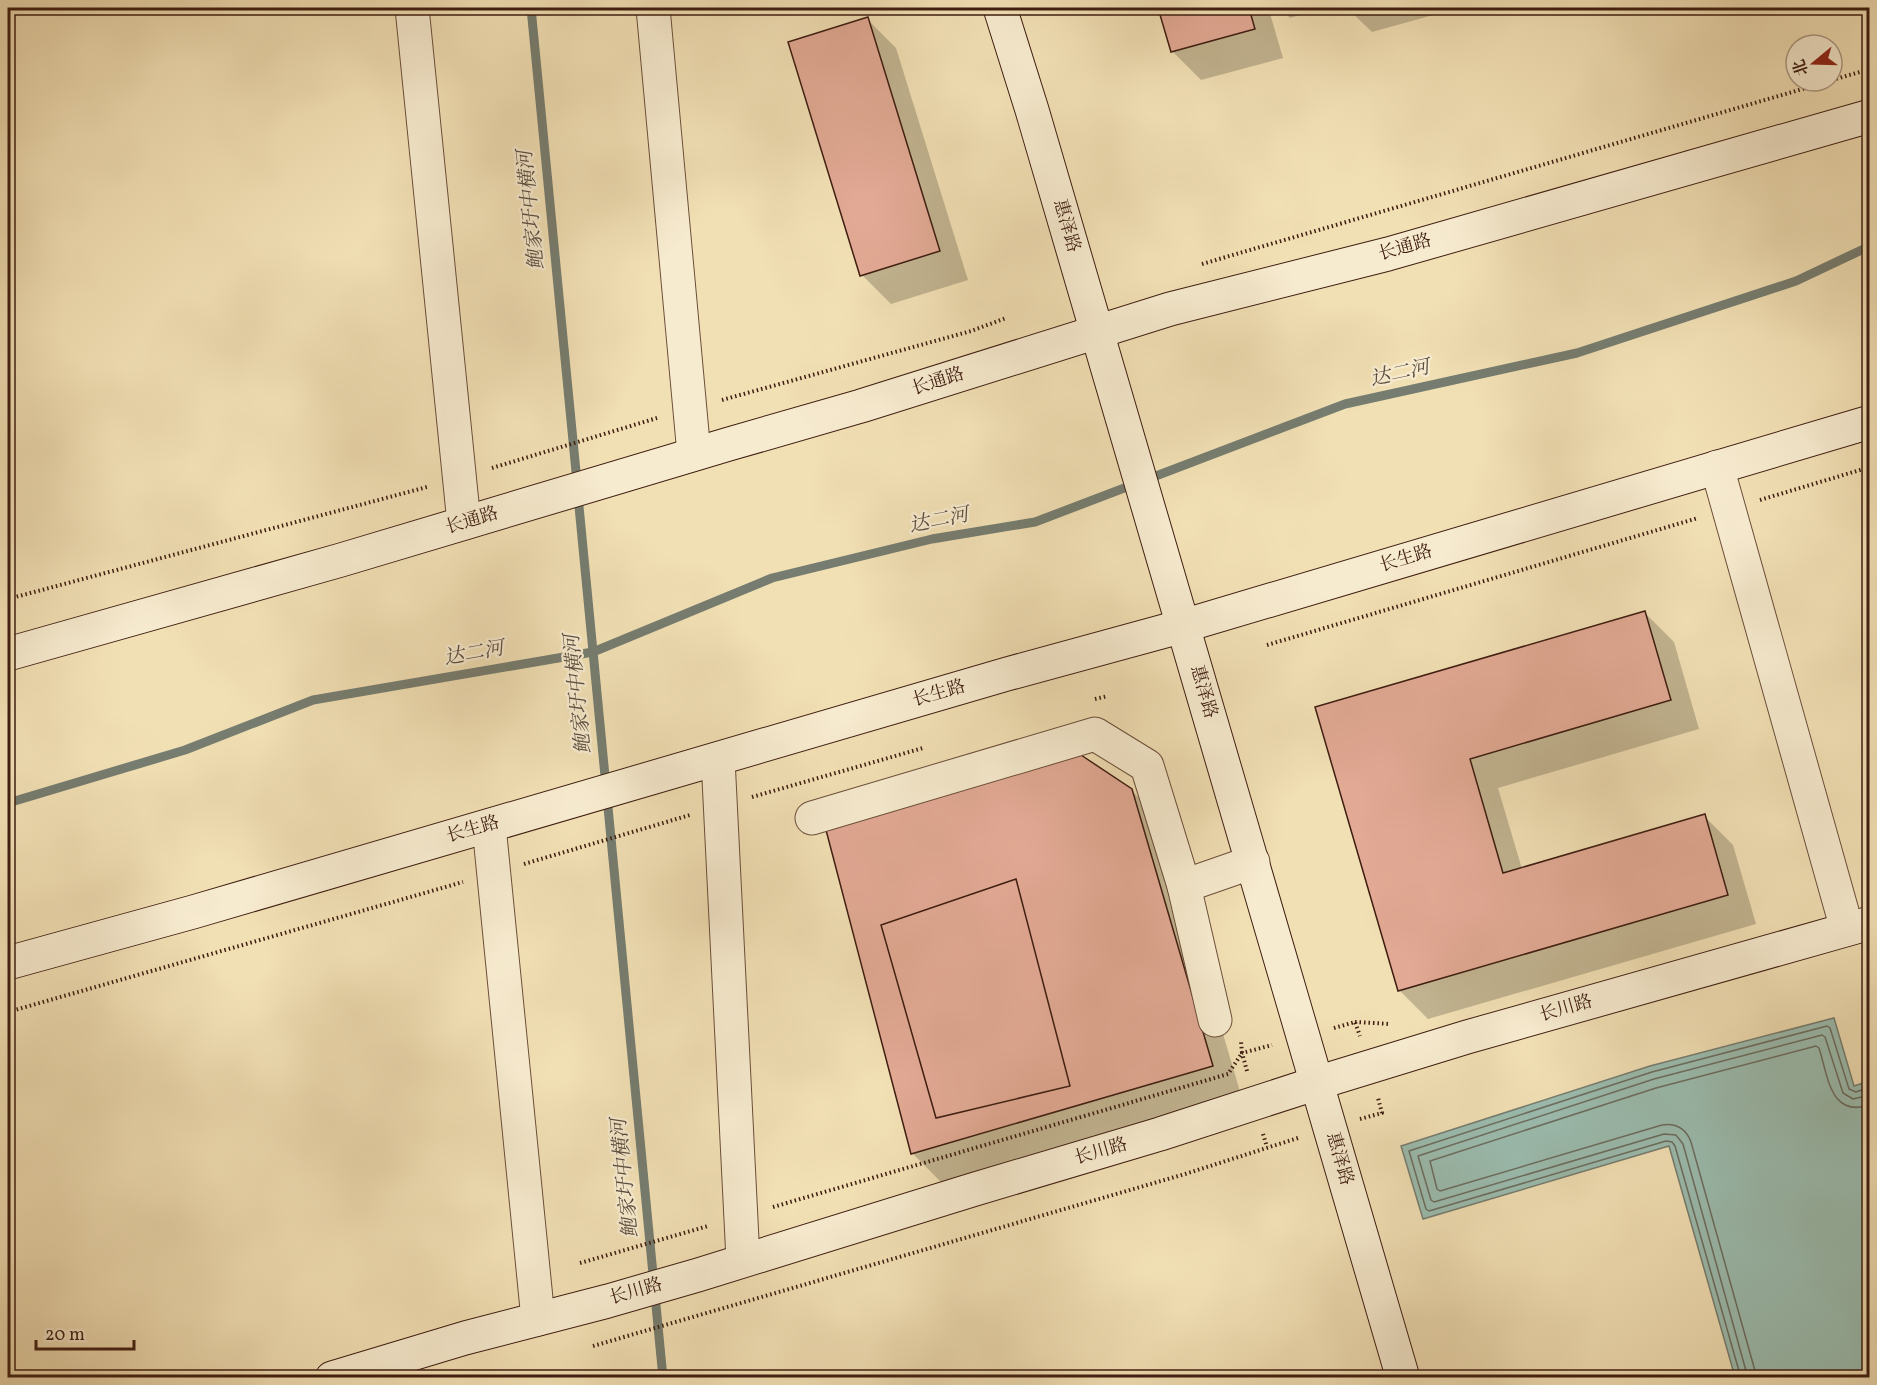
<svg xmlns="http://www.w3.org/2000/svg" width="1877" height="1385" font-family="Vollkorn,'Noto Serif SC',serif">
<rect width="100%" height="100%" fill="#f2e0b5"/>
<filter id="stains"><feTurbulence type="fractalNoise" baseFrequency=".00333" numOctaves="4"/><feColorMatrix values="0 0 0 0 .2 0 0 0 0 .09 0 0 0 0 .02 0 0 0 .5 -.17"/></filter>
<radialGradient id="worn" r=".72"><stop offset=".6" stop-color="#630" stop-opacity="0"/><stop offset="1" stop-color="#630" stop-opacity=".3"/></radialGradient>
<path fill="#9bbdb0" stroke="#767d70" stroke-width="1.5" d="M1834 1018 1854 1086 1869 1081V1377H1735L1669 1146 1423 1219 1401 1146 1650 1066Z"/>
<g fill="#0003">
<path d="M1160 8H1277L1269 10 1283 58 1201 80 1172 51Z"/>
<path d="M1280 8H1323L1290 18Z"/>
<path d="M1347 8H1455V9L1372 32Z"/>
<path d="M867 19 896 48 968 280 891 304 862 275Z"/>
<path d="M1645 613 1674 642 1699 729 1498 788 1522 869 1704 816 1733 845 1756 924 1428 1019 1399 990 1317 708Z"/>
<path d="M1131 790 1160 819 1241 1095 941 1182 912 1153Z"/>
</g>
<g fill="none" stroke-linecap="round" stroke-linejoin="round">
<g stroke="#6c6d60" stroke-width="1.5">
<path d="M1741 1378 1675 1146 1672 1142 1666 1141 1429 1211 1426 1209 1409 1151 1652 1072 1827 1026 1830 1028 1849 1089 1856 1092 1870 1087"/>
<path d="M1748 1378 1683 1144 1676 1135 1664 1134 1434 1202 1431 1200 1418 1156 1654 1079 1822 1035 1825 1037 1843 1093 1853 1099 1870 1095"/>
<path d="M1757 1378 1691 1142C1686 1129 1676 1123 1662 1125L1440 1191 1437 1189 1430 1161 1656 1088 1816 1046 1819 1048C1828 1076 1830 1118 1870 1105"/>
</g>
<g stroke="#767d70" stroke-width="9">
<path d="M531 8 577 482"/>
<path d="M578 496 663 1378"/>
<path d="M8 803 185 750 313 700 593 652 772 578 932 539 1035 522 1345 404 1577 353 1796 281 1870 246"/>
</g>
</g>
<g fill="#e2a994" stroke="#3e1d11" stroke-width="1.5">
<path d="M1158 8H1249L1255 29 1171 52Z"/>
<path d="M868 17 940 251 860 276 788 42Z"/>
<path d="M1645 611 1671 700 1470 759 1503 873 1705 814 1728 895 1398 991 1315 707Z"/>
<path d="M1081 755 1132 789 1213 1066 911 1154 826 830Z"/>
<path d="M1016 879 1070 1086 936 1118 881 925Z"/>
</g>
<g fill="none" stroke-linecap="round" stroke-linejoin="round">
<defs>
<g id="street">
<path d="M412 8 464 523"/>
<path d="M653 8 694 454"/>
<path d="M1717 467 1847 929"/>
<path d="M718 759 743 1260"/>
<path d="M812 818 1095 734 1147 766 1184 886 1215 1020"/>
<path d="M489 826 538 1319"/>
<path d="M1184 886 1253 862"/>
</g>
<g id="secondary">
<path d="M1000 8 1032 110 1403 1378"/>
<path d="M8 654 341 560 729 444 861 406 1170 309 1388 254 1870 116"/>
<path d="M8 963 193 912 1007 674 1183 626 1870 422"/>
<path d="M332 1378 465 1338 608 1301 698 1275 972 1190 1160 1134 1317 1083 1467 1037 1870 923"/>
</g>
</defs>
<use href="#street" stroke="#6b4e3a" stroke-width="35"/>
<use href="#secondary" stroke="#3e1d11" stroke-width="35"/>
<g stroke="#3e1d11" stroke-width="4" stroke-dasharray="1.5 3" stroke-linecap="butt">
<path d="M1832 80 1870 69"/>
<path d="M1202 264 1830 81"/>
<path d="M722 400 971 331 1006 318"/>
<path d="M492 468 657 418"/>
<path d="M1760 500 1870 467"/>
<path d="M8 599 427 487"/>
<path d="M1267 645 1698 518"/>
<path d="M1095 699 1108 696"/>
<path d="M752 797 923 748"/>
<path d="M524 864 690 815"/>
<path d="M8 1012 463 882"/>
<path d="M1355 1022 1390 1024"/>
<path d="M1334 1028 1355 1022 1360 1036"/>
<path d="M1247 1071 1242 1053 1272 1045"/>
<path d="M1360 1119 1382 1113 1378 1098"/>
<path d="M1263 1134 1267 1147"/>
<path d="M773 1207 1228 1074 1242 1053 1241 1041"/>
<path d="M580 1263 708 1226"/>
<path d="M593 1346 1185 1174 1298 1138"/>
</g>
<use href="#street" stroke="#f7ebcf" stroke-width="33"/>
<use href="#secondary" stroke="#f7ebcf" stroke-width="33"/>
</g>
<g text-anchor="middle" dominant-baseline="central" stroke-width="4.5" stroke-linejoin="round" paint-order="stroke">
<g font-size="18" fill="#3e1d11" stroke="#f7ebcf">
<text transform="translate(1066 226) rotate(74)">惠泽路</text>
<text transform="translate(1405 248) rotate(-16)">长通路</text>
<text transform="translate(938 382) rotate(-18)">长通路</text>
<text transform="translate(472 521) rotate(-17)">长通路</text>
<text transform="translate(1406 559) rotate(-17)">长生路</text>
<text transform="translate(1203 692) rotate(74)">惠泽路</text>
<text transform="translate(939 694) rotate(-16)">长生路</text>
<text transform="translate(473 830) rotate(-16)">长生路</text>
<text transform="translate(1566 1009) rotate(-16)">长川路</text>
<text transform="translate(1101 1152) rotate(-16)">长川路</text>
<text transform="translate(1339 1159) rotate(74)">惠泽路</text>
<text transform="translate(636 1292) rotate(-16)">长川路</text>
</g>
<g font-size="20" font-style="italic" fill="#5a4d41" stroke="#f7ebcf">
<text transform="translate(532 210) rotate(-96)">鲍家圩中横河</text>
<text transform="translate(1400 374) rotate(-12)">达二河</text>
<text transform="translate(939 521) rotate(-11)">达二河</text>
<text transform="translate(474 654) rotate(-10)">达二河</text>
<text transform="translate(579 694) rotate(-96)">鲍家圩中横河</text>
<text transform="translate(626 1178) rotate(-96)">鲍家圩中横河</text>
</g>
</g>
<rect width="1877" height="1385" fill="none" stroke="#f2e0b5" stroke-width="30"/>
<rect x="9" y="9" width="1859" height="1367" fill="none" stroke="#3e1d11" stroke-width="3"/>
<rect x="15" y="15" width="1847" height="1355" fill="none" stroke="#3e1d11" stroke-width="1.5"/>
<g transform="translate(1814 63) rotate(251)"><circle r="28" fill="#f7ebcf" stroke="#ad9983" stroke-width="1.5"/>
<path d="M0-4.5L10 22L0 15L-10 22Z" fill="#8f2418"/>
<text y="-9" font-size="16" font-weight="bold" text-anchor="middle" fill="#3e1d11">北</text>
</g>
<path d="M36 1340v9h98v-9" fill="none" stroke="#3e1d11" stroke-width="3"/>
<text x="45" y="1340" font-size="18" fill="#3e1d11" stroke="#f7ebcf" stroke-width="4.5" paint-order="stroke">20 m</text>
<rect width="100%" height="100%" filter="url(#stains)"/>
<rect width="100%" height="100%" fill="url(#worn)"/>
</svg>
